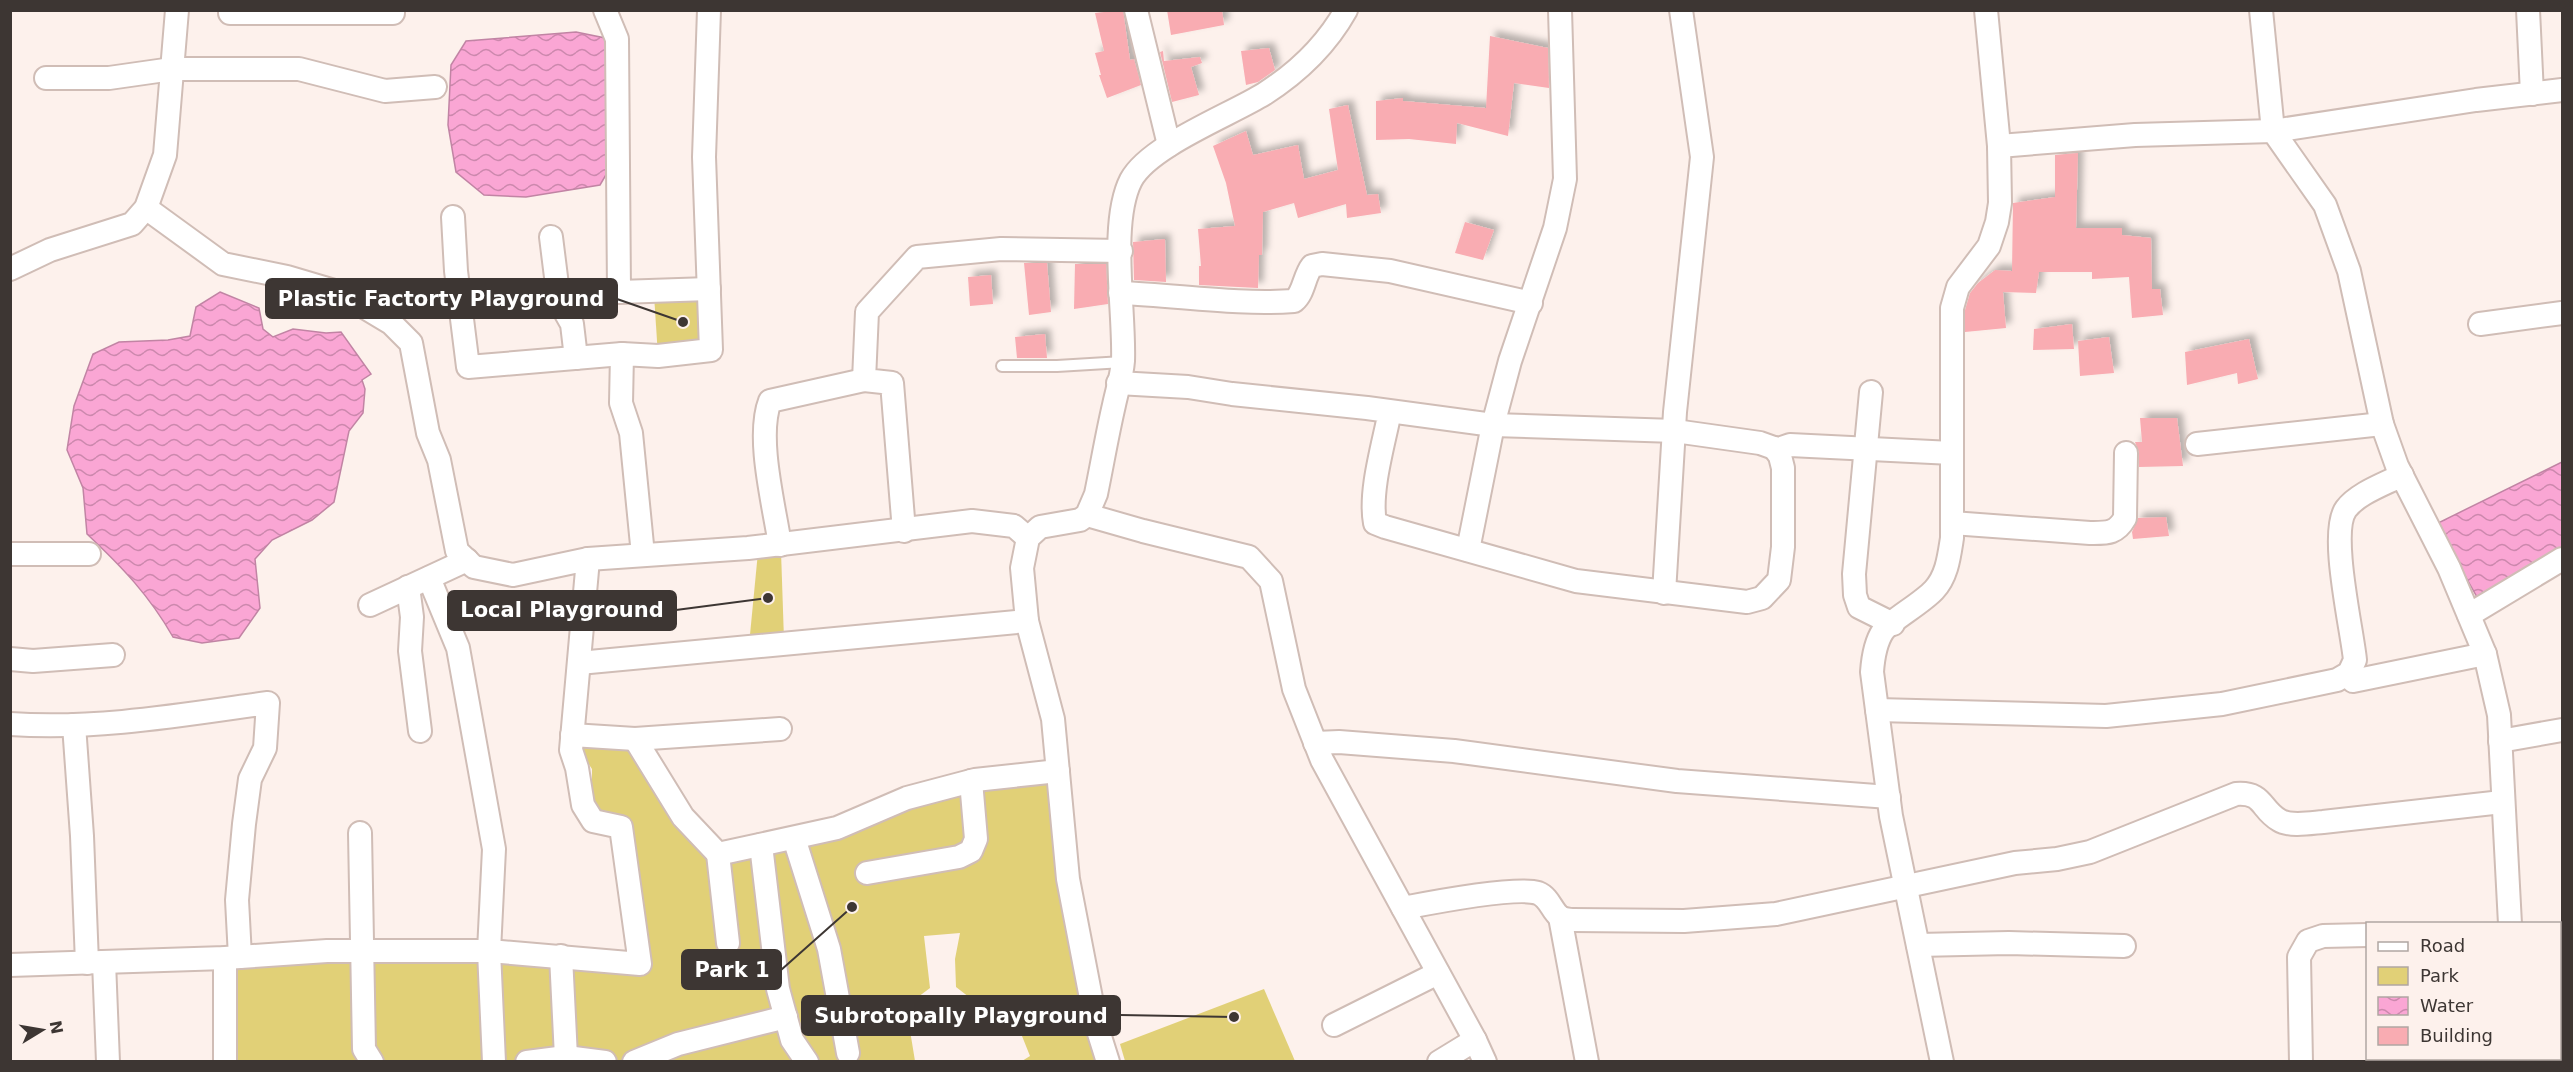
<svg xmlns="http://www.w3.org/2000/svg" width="2573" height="1072" font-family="'DejaVu Sans',sans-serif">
<defs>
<pattern id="water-waves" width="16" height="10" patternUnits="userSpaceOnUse" patternTransform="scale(1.5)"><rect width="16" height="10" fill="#faa6d4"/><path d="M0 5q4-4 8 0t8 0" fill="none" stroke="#cc88ad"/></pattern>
<filter id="shadow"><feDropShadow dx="5.5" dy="-5.5" stdDeviation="3" flood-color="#0004"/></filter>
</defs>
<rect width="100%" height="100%" fill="#fdf1ec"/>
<g fill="#e1d077">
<path d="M709 289 711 350 658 356 654 295Z"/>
<path d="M781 551 784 640 749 645 758 552Z"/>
<path d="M578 743 631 747 699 847 909 808 991 784 1048 780 1101 1061H1022L1030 1056 1020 1031 988 1028 978 1004 956 987 955 959 960 933 924 936 930 988 906 1006 915 1061 234 1062V964L504 957 647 971 632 822 597 814 592 799V769L582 754Z"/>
<path d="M1264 989 1295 1061H1125L1120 1044Z"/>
</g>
<g fill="url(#water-waves)" stroke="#c184a4" stroke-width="1.5">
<path d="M576 32 605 38 613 62 610 168 600 185 526 197 484 195 456 172 448 125 451 65 466 41Z"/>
<path d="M220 292 259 308 263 329 273 337 293 329 326 333 341 332 371 374 362 380 365 389 363 413 349 431 334 502 312 520 272 540 255 559 260 608 239 638 202 643 173 637C149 595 122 567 87 534L83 488 67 450 74 406 93 354 119 342 168 340 190 336 196 307Z"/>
<path d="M2562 462V563L2486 613 2436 524Z"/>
</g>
<g fill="#f9acb2" filter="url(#shadow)">
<path d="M1123 10 1130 60 1134 59 1141 85 1107 98 1099 75H1101L1095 53 1104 51 1095 13Z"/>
<path d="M1167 10H1222L1224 25 1171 35Z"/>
<path d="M1490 36 1548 48 1549 88 1514 83 1508 136 1457 123 1456 144 1409 139 1376 140V101L1403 98V101L1486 108Z"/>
<path d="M1269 48 1275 70 1258 82 1246 85 1241 51Z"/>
<path d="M1163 51 1164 61 1200 57 1202 63 1191 67 1199 95 1172 102 1160 52Z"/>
<path d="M1348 105 1367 195 1378 194 1381 213 1347 218 1346 204 1298 218 1294 203 1263 212 1262 255H1259L1258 288 1199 285V266H1201L1198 229 1235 226 1226 183 1213 146 1246 131 1253 155 1298 145 1304 179 1338 170 1329 109Z"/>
<path d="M2078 153 2076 228H2122V235L2151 238 2152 289H2160L2163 315 2132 318 2129 277 2092 279V272H2039L2036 293 2003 292 2006 328 1965 332V310L1970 293 1978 283 1995 270 2012 271 2013 203 2055 197V155Z"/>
<path d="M1465 222 1494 230 1483 260 1455 253Z"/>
<path d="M1165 239 1166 282 1134 280 1133 242Z"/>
<path d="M1024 263H1047L1051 312 1029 315Z"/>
<path d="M1075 264H1106L1108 304 1074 309Z"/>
<path d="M991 275 993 304 970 306 968 277Z"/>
<path d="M2072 324 2074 349 2033 350 2034 329Z"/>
<path d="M1045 334 1047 358H1017L1015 337Z"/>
<path d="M2109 337 2114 373 2080 376 2078 341Z"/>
<path d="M2249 339 2258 379 2238 384 2237 373 2187 385 2185 352Z"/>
<path d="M2140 418H2177L2183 466 2139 467V453L2135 442H2142Z"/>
<path d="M2166 517 2169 536 2133 539 2132 532 2138 518Z"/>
</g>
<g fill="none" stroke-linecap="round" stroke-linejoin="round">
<defs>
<path id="lane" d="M1002 366H1057L1123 362"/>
<g id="street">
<path d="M605 10 617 39 619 292 709 289"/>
<path d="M1136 10 1169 145"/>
<path d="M2261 10 2273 131 2325 205 2349 271 2382 424 2397 466 2449 568 2485 654 2499 715 2510 924"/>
<path d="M2528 10 2532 94"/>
<path d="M230 13H393V10"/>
<path d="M46 78H109L172 69H299L385 91 435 87"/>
<path d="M1999 146 2135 135 2273 131 2476 100 2562 90"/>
<path d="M453 217 456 271 468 367 622 354"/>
<path d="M551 237 559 301 572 324 576 358"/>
<path d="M10 269 50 250 132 224 146 208 165 155 177 10"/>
<path d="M1120 293C1177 295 1236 305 1294 301 1304 293 1304 276 1312 266L1322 264 1390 271 1531 303"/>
<path d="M2480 324 2562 313"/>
<path d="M1118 383 1188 387 1232 394 1367 408 1493 425 1675 431 1760 443 1774 448 1780 456 1783 468V547L1779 580 1762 598 1747 602 1576 581 1385 527 1375 523C1369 491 1384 443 1390 411"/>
<path d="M1871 392 1854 574 1855 595 1859 607 1893 624"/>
<path d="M2197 444 2382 424"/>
<path d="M1774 448 1776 450 1790 445 1952 453"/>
<path d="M1087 515 1143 531 1249 557 1271 581 1294 689 1322 760 1475 1040 1439 1062"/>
<path d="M1952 523 2090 533C2107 533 2116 534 2125 518L2126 453"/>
<path d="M904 531 892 383 864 380 867 312 917 257 1001 249 1121 251"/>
<path d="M780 545C774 505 756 437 770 401L864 380"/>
<path d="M1468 550 1493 425 1510 361 1555 228 1565 179 1560 10"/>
<path d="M10 554H89"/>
<path d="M643 555 631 433 621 403 622 354 658 356 711 350 704 157 709 10"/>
<path d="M588 559 748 548 972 521 1014 526 1028 538"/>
<path d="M429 578 458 648 494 849 489 951 494 1062"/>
<path d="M408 587 412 617 410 651 420 731"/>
<path d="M1664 593 1675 412 1702 157 1681 10"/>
<path d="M370 605 467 560"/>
<path d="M2469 615 2562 559"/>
<path d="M10 659 33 661 113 655"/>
<path d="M579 663 1027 621"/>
<path d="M2353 681 2485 654"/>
<path d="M1877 710 2106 716 2222 704 2337 680 2349 673 2355 660C2352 629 2329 532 2346 509 2358 493 2385 484 2402 475"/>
<path d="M10 724C97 730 182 715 268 703L265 748 250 779 244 824 237 900 240 957"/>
<path d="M74 725 82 836 87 963"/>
<path d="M572 735 635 739 780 729"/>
<path d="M635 739 683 817 718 854 837 828 907 798 975 780 1058 771"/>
<path d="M2500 741 2562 730"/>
<path d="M1315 743 1339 742 1454 751 1677 781 1889 797"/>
<path d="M360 833 364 1049 372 1062"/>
<path d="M794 838 829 949 848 1053"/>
<path d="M761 845 778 989 792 1040 807 1062"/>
<path d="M718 854 728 943"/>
<path d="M867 873 959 857 971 851 976 839 971 781"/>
<path d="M1403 908C1429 903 1516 886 1538 893 1550 898 1551 910 1560 917 1563 919 1570 920 1573 920L1684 921 1776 914 2015 863 2057 859 2090 852 2236 794C2264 792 2260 809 2279 820 2290 827 2311 823 2323 822L2502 802"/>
<path d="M1560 917 1587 1062"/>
<path d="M1918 945 2009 943 2124 946"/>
<path d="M561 956 566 1057"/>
<path d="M104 962 108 1062"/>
<path d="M10 965 225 958 327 951H489L640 964 621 827 593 821 583 805 577 768 571 750 588 559 513 575 474 567 457 551 439 460 428 433 411 343 391 323 341 293 287 277 223 264 146 208"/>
<path d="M1334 1025 1438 973"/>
<path d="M1475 1040 1485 1062"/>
<path d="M2517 1058V1062"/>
<path d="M225 1062V958"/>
<path d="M527 1062 566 1057 605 1062"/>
<path d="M634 1062 678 1044 786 1017"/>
<path d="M1108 1062 1096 1024 1068 879 1053 719 1027 621 1022 568 1028 538 1040 527 1080 520 1087 515 1096 494C1102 465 1107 435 1114 405 1117 391 1122 375 1123 361 1125 312 1109 223 1131 180 1149 146 1230 115 1264 94 1297 73 1327 44 1346 10"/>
<path d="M1942 1062 1891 816 1872 672C1873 658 1875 643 1883 631 1891 620 1921 604 1934 590 1947 576 1949 557 1952 538V308L1958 287 1989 246 1997 222 2000 203 1999 146 1986 10"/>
<path d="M2301 1062 2299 957 2308 941 2323 936 2368 935"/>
</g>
</defs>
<use href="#lane" stroke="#d0bdb6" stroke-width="14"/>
<use href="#street" stroke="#d0bdb6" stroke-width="26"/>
<use href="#lane" stroke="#fff" stroke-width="10"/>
<use href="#street" stroke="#fff" stroke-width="22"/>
</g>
<path fill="none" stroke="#3d3633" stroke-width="2" d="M683 322L617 299M768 598L676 610M852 907L781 970M1234 1017L1120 1015"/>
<g fill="#3d3633" stroke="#fdf1ec" stroke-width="2">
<circle cx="683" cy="322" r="6"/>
<circle cx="768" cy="598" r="6"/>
<circle cx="852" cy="907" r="6"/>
<circle cx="1234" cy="1017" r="6"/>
</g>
<g fill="#3d3633" stroke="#3d3633" stroke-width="2">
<rect x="266" y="279" width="351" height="39" rx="6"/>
<rect x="448" y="591" width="228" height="39" rx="6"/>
<rect x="682" y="950" width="99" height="39" rx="6"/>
<rect x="802" y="996" width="318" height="39" rx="6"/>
</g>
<g font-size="21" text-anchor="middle" font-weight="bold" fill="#fff">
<text x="441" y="306">Plastic Factorty Playground</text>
<text x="562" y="617">Local Playground</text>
<text x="732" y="977">Park 1</text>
<text x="961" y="1023">Subrotopally Playground</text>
</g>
<rect width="2573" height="1072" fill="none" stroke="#3d3633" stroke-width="24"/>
<rect x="2366" y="922" width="195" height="138" fill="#fdf1ec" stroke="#b0a6a2" stroke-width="1.5"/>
<rect x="2378" y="942" width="30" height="9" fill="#ffffff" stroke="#b0a6a2" stroke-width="1.5"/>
<text x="2420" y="952" font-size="18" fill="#3d3633">Road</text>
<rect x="2378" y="967" width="30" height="18" fill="#e1d077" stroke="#b0a6a2" stroke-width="1.5"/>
<text x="2420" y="982" font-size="18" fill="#3d3633">Park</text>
<rect x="2378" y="997" width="30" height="18" fill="url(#water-waves)" stroke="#b0a6a2" stroke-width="1.5"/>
<text x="2420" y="1012" font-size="18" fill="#3d3633">Water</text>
<rect x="2378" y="1027" width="30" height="18" fill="#f9acb2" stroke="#b0a6a2" stroke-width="1.5"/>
<text x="2420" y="1042" font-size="18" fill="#3d3633">Building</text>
<g transform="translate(42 1030) rotate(79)" stroke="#fdf1ec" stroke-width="4.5" paint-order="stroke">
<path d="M0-4.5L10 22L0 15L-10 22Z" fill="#3d3633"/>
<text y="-9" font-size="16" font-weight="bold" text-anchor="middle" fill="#3d3633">N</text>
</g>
</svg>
